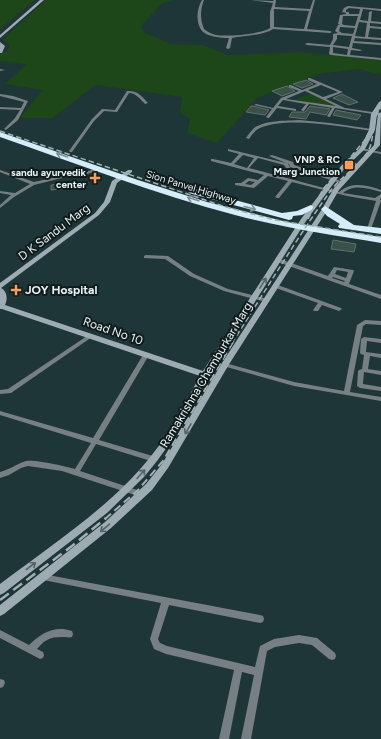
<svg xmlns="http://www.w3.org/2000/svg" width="381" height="739" font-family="Figtree,sans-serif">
<rect width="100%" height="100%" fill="#1e3637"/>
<g fill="#1d4619">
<path d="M0 0H35L0 29Z"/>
<path d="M46 0H174L162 3 141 26 144 32 170 44 203 45 228 55 299 52 381 59V75L359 69 319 74 257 98 217 143 187 133 190 119 180 113 182 97 95 85 53 118H20L42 90 5 84 27 64 0 61V54C6 52 10 50 9 44L3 39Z"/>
<path d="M312 93 345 108 294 100Z"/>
</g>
<g fill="#3a5048" stroke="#5c726a">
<path d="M306 80 313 84 302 88 293 84Z"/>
<path d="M287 86 295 91 282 96 272 91Z"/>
<path d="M342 94 358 102 349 105 333 98Z"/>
<path d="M251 106H253L269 110 265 115 246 112Z"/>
<path d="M310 106 330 109 326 115 310 112 306 119 289 117 292 112H305Z"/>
<path d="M336 110 361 115 357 120 333 115Z"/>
<path d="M67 183 69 188 51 190V185Z"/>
<path d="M333 240 356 244 354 252 331 249Z"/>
</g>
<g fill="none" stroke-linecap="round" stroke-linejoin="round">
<g fill="#767f84" fill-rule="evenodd">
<path d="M202 0H204C200 10 200 19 204 29 208 32 211 34 216 35 226 37 262 34 270 28V12L273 3 251 0 273 1 274 0H276L275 7 310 9 313 0H315L307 29 330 31 332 32 330 33 273 29C265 35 243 36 232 38L230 48 228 49 226 48 229 38C221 38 208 37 202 31 195 22 197 8 202 0ZM274 9 309 11 304 29 274 27Z"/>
<path d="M348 6 381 9V11L363 9 360 20 368 21 369 12 372 11 371 21 381 22V24L370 23V26L381 27V29L370 28 368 37 381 38V40L355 38 354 41 381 43V45L353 43 352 48 362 50 360 51 351 50 350 55 381 58V60L331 55 329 54 330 47 307 45 305 44 307 43 330 45 333 39V34L338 33 335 31 338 25H340L338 24 340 15 346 14V13L342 12 344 8ZM349 8 360 9 359 14H349V12H346V10ZM343 16H358L355 26 344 25 342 24ZM359 22 367 23 365 37 355 36ZM340 27 355 28 353 34 342 33 339 31ZM337 35 352 36 349 47 333 45 337 39ZM333 47 348 49 347 55 333 53Z"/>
<path d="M0 69 5 70 0 71Z"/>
<path d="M308 78H310L343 92 326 99 345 108 379 113 381 114 379 115 335 108 330 117H329L327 116 332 108 309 104 304 111H303L301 110 306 104 283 100 278 106 296 109V111L277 108 269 118H268L266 117 272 109 254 105 256 104 273 108 281 98 299 91 289 87V85H291L302 90 317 84 308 80ZM321 85 338 92 323 97 308 90ZM305 91 336 106 286 99Z"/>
<path d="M127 91C137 90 142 96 148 103L145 104C140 99 136 93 129 93L117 112 104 111 94 121 72 152H70L69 151 92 119 102 109 115 110Z"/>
<path d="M0 94 13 96 28 101 18 120 6 130 4 129 15 118 20 110 0 109V107L21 108 24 102 0 96Z"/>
<path d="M299 120 330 123 372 129 374 130 372 131C342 127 288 116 260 128 255 130 252 135 249 139L246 138C248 135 251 131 254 128 265 120 286 121 299 120Z"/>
<path d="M361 148 381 152V154L361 150Z"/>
<path d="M228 149 286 163 269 156 272 155 293 162 294 165 344 182V183H340L290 167 289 164 288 163 290 168 283 177 339 192C352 181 367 185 381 190V192C369 189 354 183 343 193L375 198 381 194V198L380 199 381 201 371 229 369 230 367 229 376 201 347 196 292 182 279 198H277L275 197 288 181 268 176 254 188 235 185V183H241L248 178 258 180 264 175 211 161V159H213L231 163 239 154 228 151ZM243 155 254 158 247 168 234 164ZM258 158 284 165 286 168 279 176 249 168ZM249 181 255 182 251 185 245 184Z"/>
<path d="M347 161H351L360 165 358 166 347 163Z"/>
<path d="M99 167 101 168V169L82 176 66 177 34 185 14 197 0 208V205L11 195 0 193V191L15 193 30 184 0 172V170L34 182 66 175 81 174Z"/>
<path d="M146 255 168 256 194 274 228 289 268 299 269 300 266 302 224 291 190 276 165 259 144 258V256Z"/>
<path d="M277 258 328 276 334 267 353 270 354 271 349 284 381 295V299L275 261V259ZM337 270 348 272 346 278 335 274ZM333 277 345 281 344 282 332 278Z"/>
<path d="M275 284 341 308 342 309 339 311 322 305 318 311H314L313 310 318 303 273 287 272 286 273 285Z"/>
<path d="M365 320 381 321V325L366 324 363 326 350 392 381 397V401L294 386 223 366 222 365 225 363 294 382 344 391 357 325Z"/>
<path d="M90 334 93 336 92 337 11 393 0 394V390L8 389Z"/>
<path d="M364 337 381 339V343L367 341 366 352 381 354V358L370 356 368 369 381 371V375L364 372 363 384 381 387V391L360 388 357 386 358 371 359 370 362 369 364 355 361 354 360 353 361 339Z"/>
<path d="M146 353 149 355 99 440 156 457 157 459 156 461 154 462 96 444 80 471 143 492 145 494 143 496 141 497 62 471 28 466 21 468 9 475 0 478V472C9 470 16 464 26 461 34 459 65 466 75 469L91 443 0 415V411L93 438 143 355Z"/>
<path d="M43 574 260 615 263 616 264 619 263 622 260 623 169 605 158 639 160 643 167 646 255 667 260 646 274 639 299 635 317 638 335 653 336 656 335 659 332 660 329 659 312 645 299 643 275 647 267 651 251 739H241L254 675 242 672 229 739H219L234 670 166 654 154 649 150 639 161 603 43 580 40 579 39 577 40 575Z"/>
<path d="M0 630 29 645C41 633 55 625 72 631L73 634 72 637C68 638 66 637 62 637 49 637 45 640 37 649L43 652 44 655 43 658 40 659 0 638Z"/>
<path d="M0 679 4 680 5 683 3 687 0 688Z"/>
</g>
<g fill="#9dabb3" fill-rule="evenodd">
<path d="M40 0H44L0 38V35Z"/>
<path d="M0 42 5 46 2 53H0Z"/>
<path d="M381 101V107L377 114 375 130 365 149 345 168 306 221 210 373 213 376 212 378H207L175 436 157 461 144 477 107 513 4 593 0 595V584C50 546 112 506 151 456 171 432 185 403 200 376L2 309H0V283L95 213 104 202 112 181 128 170H132V172L117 183 110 202 99 215 1 288C7 291 8 299 5 305L203 371 301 219 341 166 360 148 369 130 371 114 379 102Z"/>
<path d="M381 112 380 145 339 190 328 209 228 366 168 468 152 490 111 528 4 614 0 616V605L105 522 146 484 162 464 222 363 322 209 334 188 374 145 378 114Z"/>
</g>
<g fill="#d5edf9" fill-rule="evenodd">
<path d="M0 132 138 180 207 202 287 222 381 237V243C332 235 283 228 235 215 155 194 78 164 0 137Z"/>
<path d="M189 189H195L282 213 297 211 311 205 315 208 302 215 293 216 292 219 289 220 189 193 188 191Z"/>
<path d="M325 206 354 225 381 228V234L339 228 338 226 340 224 327 216 321 209Z"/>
</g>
<g stroke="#a0b1b2" stroke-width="1.5" stroke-dasharray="5.5 3" stroke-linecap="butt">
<path d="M0 131 226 207 275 220 381 237"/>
<path d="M308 219 323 189 365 140 371 128"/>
<path d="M232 343C264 293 295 241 329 193 339 178 356 169 367 153 376 139 370 120 381 108"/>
</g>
<path stroke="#a0b1b2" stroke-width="2" stroke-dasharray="8 4.5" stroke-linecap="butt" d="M105 519 138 490 163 461 233 342"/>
<path stroke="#a0b1b2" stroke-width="2.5" stroke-dasharray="11 5.5" stroke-linecap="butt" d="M0 600 72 546 106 518"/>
</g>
<defs><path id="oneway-shaft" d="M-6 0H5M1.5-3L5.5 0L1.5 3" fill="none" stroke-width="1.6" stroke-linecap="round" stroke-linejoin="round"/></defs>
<g stroke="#7d8e96">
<use href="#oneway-shaft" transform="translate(62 155) rotate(-161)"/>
<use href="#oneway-shaft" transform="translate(193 199) rotate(-163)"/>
<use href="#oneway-shaft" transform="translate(250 208) rotate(15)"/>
</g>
<g stroke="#576368">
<use href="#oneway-shaft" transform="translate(263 283) rotate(-58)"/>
<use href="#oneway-shaft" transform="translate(188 429) rotate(120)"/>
<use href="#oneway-shaft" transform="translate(141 474) rotate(-48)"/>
<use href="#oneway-shaft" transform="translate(105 528) rotate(140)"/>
<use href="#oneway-shaft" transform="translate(31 566) rotate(-37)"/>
</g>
<g fill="#fe9b58" stroke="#111b1c" stroke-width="1.5">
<rect x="344" y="160" width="10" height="10" rx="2"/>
<path d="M93 172h4v4h4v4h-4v4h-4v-4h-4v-4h4z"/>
<path d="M14 284h4v4h4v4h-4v4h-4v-4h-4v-4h4z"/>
</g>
<g text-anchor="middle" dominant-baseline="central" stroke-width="4" stroke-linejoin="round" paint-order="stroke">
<g font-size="10" font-weight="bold" fill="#e5f3f4" stroke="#111b1c" text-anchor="end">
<text x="340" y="159">VNP &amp; RC<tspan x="340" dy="12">Marg Junction</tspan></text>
<text x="86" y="172">sandu ayurvedik<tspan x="86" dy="12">center</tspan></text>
</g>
<g font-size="10" fill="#e5f3f4" stroke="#111b1c">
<text transform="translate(191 187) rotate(17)">Sion Panvel Highway</text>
</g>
<g font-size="12" fill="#e5f3f4" stroke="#111b1c">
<text transform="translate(54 232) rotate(-37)">D K Sandu Marg</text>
<text transform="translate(113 331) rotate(19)">Road No 10</text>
<text transform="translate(206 375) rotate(-59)">Ramakrishna Chemburkar Marg</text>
</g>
<g font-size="12" font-weight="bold" fill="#e5f3f4" stroke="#111b1c" text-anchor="start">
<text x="25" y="290">JOY Hospital</text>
</g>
</g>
</svg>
